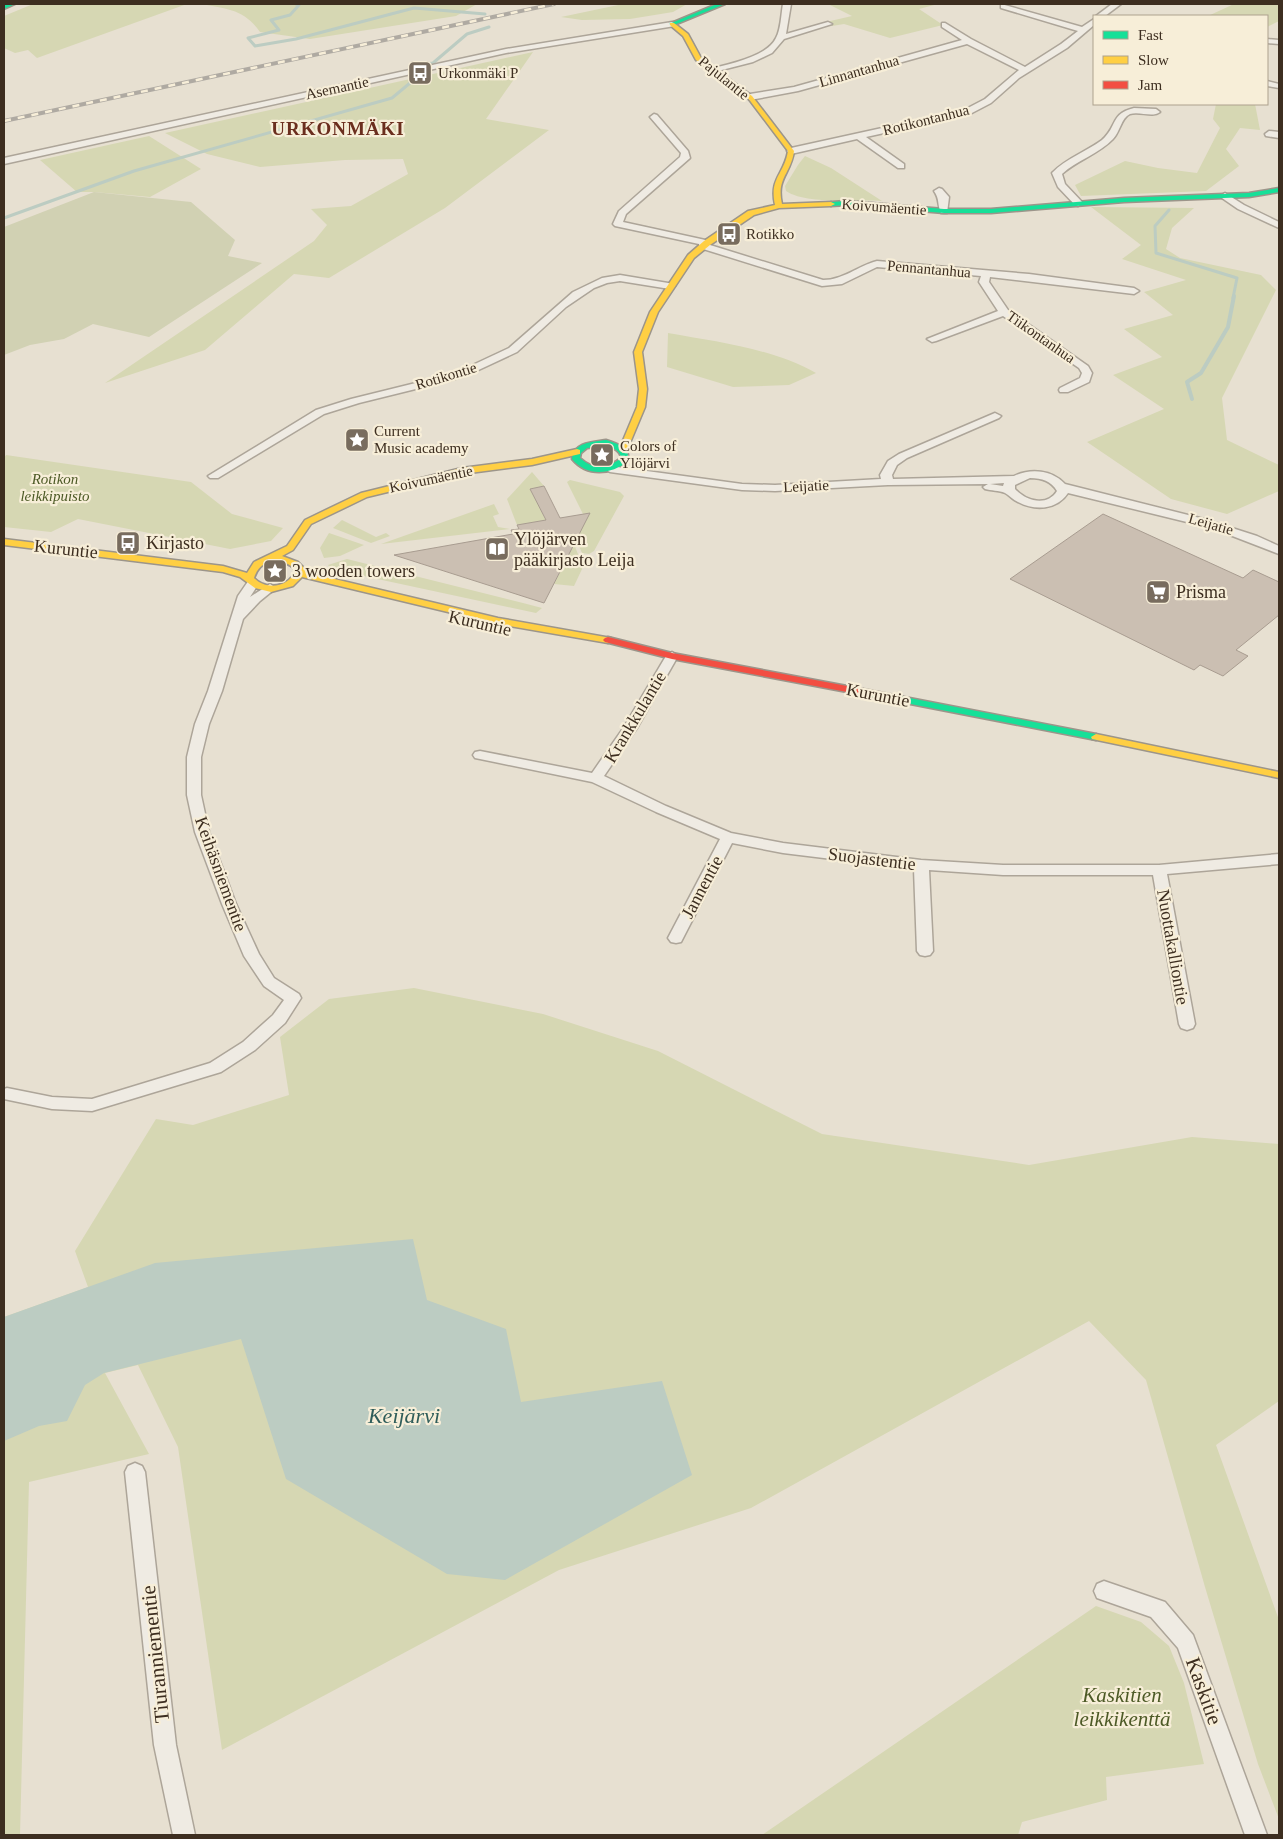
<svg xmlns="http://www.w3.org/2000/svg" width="1283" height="1839" font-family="'Times New Roman',serif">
<rect width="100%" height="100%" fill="#e7e0d1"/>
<g fill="#d6d7b3">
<path d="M33 4H187L37 58 28 50 15 53 4 48V16Z"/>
<path d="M201 4H477L456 16 310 39 260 32C244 9 227 9 201 4Z"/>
<path d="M623 4H687L673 12 630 19 582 20 561 17Z"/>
<path d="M835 4H938L919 9 943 25 890 38 844 24 832 26 826 22 852 16 830 5Z"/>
<path d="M1234 4H1279V21L1267 27V16H1208Z"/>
<path d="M533 52 486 119 549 130 445 208 329 278 294 274 205 350 105 383 314 241 327 225 311 209 351 206 408 174 403 159 345 160 260 167 207 154 165 133Z"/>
<path d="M1216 104H1255L1260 130 1240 128 1226 149 1239 166 1206 191 1081 196 1075 185 1125 161 1158 168 1197 173 1220 128 1213 119Z"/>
<path d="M149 136 201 169 150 197 94 192H77L40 160Z"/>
<path d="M805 156 831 168 882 201C856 199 807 205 786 191L785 186 798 165Z"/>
<path d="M1091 207 1194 208 1172 228 1166 249 1180 258 1261 275 1276 290 1222 398 1227 440 1279 465V491L1227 514 1171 499 1087 442 1164 409 1113 375 1162 357 1124 329 1173 315 1144 292 1186 280 1122 259 1141 245Z"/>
<path d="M668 333C718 342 771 348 816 373L789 385 733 387 667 367Z"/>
<path d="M6 455 191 482 232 514 283 528 271 541 230 549 78 519 51 532 4 527V458Z"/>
<path d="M532 472 544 486 530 489 546 520 517 525 507 499Z"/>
<path d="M570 480 620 492 624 496 594 551 589 554 582 553 576 539 589 513 583 514 567 482Z"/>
<path d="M494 504 499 514 493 516 498 527 510 529 381 544Z"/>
<path d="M342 520 376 537 386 533 390 536 371 543 333 528Z"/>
<path d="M329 533 364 545 340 556 324 558 320 548Z"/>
<path d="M574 544 583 567 574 586 554 584Z"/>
<path d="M347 559 523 603 542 608 536 613 331 569 328 565Z"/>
<path d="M414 988 543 1014 658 1051 822 1134 1029 1165 1192 1137 1279 1144V1401L1216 1445 1279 1620V1819L1258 1764 1205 1587 1146 1380 1089 1321 751 1508 559 1570 222 1750 178 1447 138 1365 105 1373 149 1454 29 1482 20 1835H4V1317L88 1287 75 1251 156 1119 193 1125 289 1095 280 1037 329 999Z"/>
<path d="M1096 1606 1141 1622 1169 1646 1184 1683 1204 1764 1106 1777 1107 1800 1022 1822 1018 1835H762Z"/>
</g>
<path fill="#d1d1b3" d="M94 192 191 202 235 240 228 256 262 263 149 337 93 324 64 339 30 345 4 355V227Z"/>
<path fill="#bcccc2" d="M413 1239 427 1300 506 1329 521 1402 662 1381 692 1475 505 1580 447 1574 286 1479 241 1339 104 1373 85 1385 67 1421 39 1426 4 1441V1317L155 1263Z"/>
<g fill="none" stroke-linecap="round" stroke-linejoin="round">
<g stroke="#bcccc2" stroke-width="3">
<path d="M296 4 299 5 290 15 271 20 279 30 248 38 255 46 296 39 414 8 485 14"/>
<path d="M1169 210 1155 226 1156 253 1237 278 1233 298"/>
<path d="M4 218 134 171 392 98 416 78 410 66 433 63 467 34 489 27"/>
</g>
<path stroke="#bcccc2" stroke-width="4" d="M1192 399 1187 382 1201 373 1228 327 1234 296"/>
</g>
<g fill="#cbbfb2" stroke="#a89c90">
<path d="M544 486 560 518 590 513 544 603 394 555 513 534 511 530 519 529 517 525 546 520 530 489Z"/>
<path d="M1103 514 1243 578 1253 570 1279 582V615L1236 650 1248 656 1223 676 1200 665 1194 670 1010 579Z"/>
</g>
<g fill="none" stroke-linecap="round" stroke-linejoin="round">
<defs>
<g id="street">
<path d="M783 4H791L786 34 828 22 832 24 784 39 772 53 753 62 710 73V69C728 64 767 57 776 38 781 29 781 15 783 4Z"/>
<path d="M1001 4 1082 27 1094 19V25L1067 48 1019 78 991 103 970 114 866 137 904 164V168H898L857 139 791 154 787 151 791 148 964 110 985 99 1019 70 967 44 798 91 750 100 746 97 750 94 794 87 962 40 942 27V23H945L971 39 1025 67 1061 44 1078 31 1001 8Z"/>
<path d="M1112 4H1121L1105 16H1096Z"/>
<path d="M672 22H675V26L506 53 4 164V158L506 49Z"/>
<path d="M1267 39 1279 40V44L1267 43Z"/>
<path d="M1267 81 1279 84V88L1267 86Z"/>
<path d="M1134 108 1156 109 1160 112C1152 118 1140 111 1130 114 1121 118 1120 132 1113 139 1099 154 1077 160 1062 174L1065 184 1083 203 1078 206 1075 205 1058 187 1052 173C1066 158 1086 152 1102 140 1118 126 1110 114 1134 108Z"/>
<path d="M654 114 657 115 688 151 690 158 626 214 623 222 710 241V245L823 280C843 280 858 266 877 261L1029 274 1134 288 1139 291 1134 294 990 277 989 282 1008 310 1088 366 1092 373 1089 382 1068 392H1060L1059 390 1060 388 1080 378 1082 373 1079 368 1003 316 936 341 932 342 927 339 998 311 979 282 981 276 877 267 842 284 822 286 700 248 699 244 615 226 613 224 619 211 680 157 681 153 650 117Z"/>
<path d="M1269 131 1279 132V138L1266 136 1265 134Z"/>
<path d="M939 188 942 189 949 197 947 213H941C937 205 940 199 934 191Z"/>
<path d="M1225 193 1244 205 1279 222V228L1238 209 1222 198 1220 196Z"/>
<path d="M620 275 674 284 675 286 670 289 620 281 607 283 594 288 566 307 517 352 470 374 452 380 359 403 324 414 218 478H210L208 476 316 410 351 399 444 376 462 370 509 348 573 292 602 278Z"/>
<path d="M995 413 1001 416 999 418 907 458 897 465 892 475 893 479 1014 476C1031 468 1052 470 1065 484L1204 519 1257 536 1279 546V554L1222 532 1195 524 1068 493C1057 510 1035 511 1018 502 1013 500 1009 495 1005 493 999 490 991 491 985 489L983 487 988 484 888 485 775 491 742 490 610 472 604 469 610 466 742 484 775 485 881 479 880 475 888 461 899 454ZM1030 478C1042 478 1051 481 1057 491 1047 507 1026 501 1015 489V485ZM1004 483 1003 486 990 484Z"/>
<path d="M253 579 259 583 250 597 270 584 276 588 260 601 243 619 222 691 209 724 201 757V795L209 832 236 904 259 954 274 978 299 994 301 998 285 1023 255 1050 221 1072 92 1111 52 1109 4 1099V1089L7 1088 52 1097 92 1099 210 1063 243 1042 273 1015 284 1000 264 986 244 956 222 904 195 832 187 795V757L195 724 208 691 238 596 249 580Z"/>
<path d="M672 652 678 656 637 728 604 776 666 806 731 833 783 843 921 860 1003 865H1159L1279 854V864L1167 874 1195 1024 1193 1028 1187 1030 1181 1028 1179 1024 1153 875H1003L929 870 933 951 930 955 925 956 920 955 917 951 914 869 783 853 732 843 681 942 676 943 671 942 668 938 720 839 656 812 592 782 480 759 475 758 473 755 475 752 480 751 592 773 624 727 666 656Z"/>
<path d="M135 1463 142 1466 145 1472 176 1745 195 1835H173L154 1745 125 1472 128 1466Z"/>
<path d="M1104 1581 1165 1602 1193 1635 1267 1835H1245L1178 1648 1151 1617 1097 1598 1094 1591 1097 1584Z"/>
</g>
<g id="fast">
<path d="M7 4H15L4 9V5Z"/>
<path d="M717 4H725L674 25 669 24Z"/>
<path d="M1279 188V192L1249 197 1124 202 991 213H944L847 205 831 206 827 204 831 202 847 201 944 209H991L1124 198 1249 193Z"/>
<path d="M606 440C616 443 631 448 628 461 611 475 587 477 572 459 574 442 592 442 606 440ZM606 446C613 448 620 450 621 458 607 469 593 470 580 458L581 453 587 448Z"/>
<path d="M863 689 1096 734 1101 737 1096 740 859 694 858 692 859 690Z"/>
</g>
<g id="slow">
<path d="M670 23H674L688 34 701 58 752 96 794 151C791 174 776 178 782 204L831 202 835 204 831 206 779 208 754 215 710 245 694 258 658 312 642 352 647 389 645 407 627 450 623 453 619 450 637 407 639 389 634 352 650 312 688 255 704 241 748 211 775 205C769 178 784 175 788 151L748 98 696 60 683 36 670 25Z"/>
<path d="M577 449 580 450V454L532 465 462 474 367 497 311 524 293 550 282 556 298 562 306 570 305 572 498 618 611 638 613 640 608 643 498 624 302 577 293 586 271 592 255 588 240 577 223 572 4 545V539L223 566 247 573 254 562 287 546 305 520 361 493 462 468 532 459ZM272 561C282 561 289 563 296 570 289 587 267 591 254 578 257 569 262 563 272 561Z"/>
<path d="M1096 734 1279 772V778L1092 739 1091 737Z"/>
</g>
<path id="jam" d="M608 637 672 653 863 689 868 692 863 695 672 659 605 642 603 640 605 638Z"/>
</defs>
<use href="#street" stroke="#ada599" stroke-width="3"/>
<use href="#fast" stroke="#9c958a" stroke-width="3"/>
<use href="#slow" stroke="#9c958a" stroke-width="3"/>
<use href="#jam" stroke="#9c958a" stroke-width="3"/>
<use href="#street" fill="#efebe3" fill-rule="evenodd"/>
<use href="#fast" fill="#16e098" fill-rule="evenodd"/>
<use href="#slow" fill="#ffcf43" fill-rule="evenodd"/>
<use href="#jam" fill="#f24e42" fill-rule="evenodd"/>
<defs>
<path id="rail" d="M4 121 554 4"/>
</defs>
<use href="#rail" stroke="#afaaa2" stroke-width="4"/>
<use href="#rail" stroke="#f7eed8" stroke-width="2.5" stroke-dasharray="7" stroke-linecap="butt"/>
</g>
<defs>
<symbol id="bus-square" viewBox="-11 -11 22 22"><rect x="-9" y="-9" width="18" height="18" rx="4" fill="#786c5e" stroke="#f7eed8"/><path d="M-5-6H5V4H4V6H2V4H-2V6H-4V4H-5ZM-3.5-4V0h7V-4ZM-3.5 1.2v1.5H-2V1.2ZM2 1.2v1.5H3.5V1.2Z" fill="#fff"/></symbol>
<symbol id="sight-square" viewBox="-11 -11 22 22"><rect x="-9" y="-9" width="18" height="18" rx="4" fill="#786c5e" stroke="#f7eed8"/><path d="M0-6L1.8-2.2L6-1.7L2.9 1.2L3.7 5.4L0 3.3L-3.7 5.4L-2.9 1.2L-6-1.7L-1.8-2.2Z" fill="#fff"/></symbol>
<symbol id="library-square" viewBox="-11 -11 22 22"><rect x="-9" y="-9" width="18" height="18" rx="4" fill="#786c5e" stroke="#f7eed8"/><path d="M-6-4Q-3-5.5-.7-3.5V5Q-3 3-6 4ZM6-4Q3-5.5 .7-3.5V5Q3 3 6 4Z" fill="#fff"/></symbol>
<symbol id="supermarket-square" viewBox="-11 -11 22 22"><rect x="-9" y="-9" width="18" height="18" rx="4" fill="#786c5e" stroke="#f7eed8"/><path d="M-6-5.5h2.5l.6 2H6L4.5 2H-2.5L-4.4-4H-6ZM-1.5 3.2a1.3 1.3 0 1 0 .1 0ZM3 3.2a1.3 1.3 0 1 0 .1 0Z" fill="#fff"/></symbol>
</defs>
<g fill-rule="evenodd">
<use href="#bus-square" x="406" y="59" width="28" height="28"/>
<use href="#bus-square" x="715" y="220" width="28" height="28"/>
<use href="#sight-square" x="343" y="426" width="28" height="28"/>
<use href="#sight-square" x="588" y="441" width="28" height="28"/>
<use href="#bus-square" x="114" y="529" width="28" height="28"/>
<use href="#library-square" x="483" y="535" width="28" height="28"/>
<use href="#sight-square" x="261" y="557" width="28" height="28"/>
<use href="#supermarket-square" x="1144" y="578" width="28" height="28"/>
</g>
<g text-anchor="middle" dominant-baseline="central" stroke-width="4.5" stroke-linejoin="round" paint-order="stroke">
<g font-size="15" fill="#3d2e20" stroke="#f7eed8">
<text transform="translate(859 71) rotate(-16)">Linnantanhua</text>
<text transform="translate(724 78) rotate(39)">Pajulantie</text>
<text transform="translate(337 88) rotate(-12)">Asemantie</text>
<text transform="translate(926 120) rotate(-14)">Rotikontanhua</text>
<text transform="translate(884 207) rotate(4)">Koivumäentie</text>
<text transform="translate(929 269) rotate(5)">Pennantanhua</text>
<text transform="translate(1041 337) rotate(35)">Tiikontanhua</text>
<text transform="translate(446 376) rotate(-17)">Rotikontie</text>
<text transform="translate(431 479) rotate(-12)">Koivumäentie</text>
<text transform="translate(806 486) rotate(-3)">Leijatie</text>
<text transform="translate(1211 524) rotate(16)">Leijatie</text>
</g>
<g font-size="15" fill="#3d2e20" stroke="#f7eed8" text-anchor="start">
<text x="438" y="73">Urkonmäki P</text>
<text x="746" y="234">Rotikko</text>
<text x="374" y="431">Current<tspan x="374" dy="17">Music academy</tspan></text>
<text x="620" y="446">Colors of<tspan x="620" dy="17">Ylöjärvi</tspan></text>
</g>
<g font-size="15" font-style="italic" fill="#4d5a26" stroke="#f7eed8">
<text x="55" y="479">Rotikon<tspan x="55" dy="17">leikkipuisto</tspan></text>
</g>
<g font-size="18" fill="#3d2e20" stroke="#f7eed8" text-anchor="start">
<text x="514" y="539">Ylöjärven<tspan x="514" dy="21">pääkirjasto Leija</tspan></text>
<text x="146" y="543">Kirjasto</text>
<text x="292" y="571">3 wooden towers</text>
<text x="1176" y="592">Prisma</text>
</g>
<g font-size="18" fill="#3d2e20" stroke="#f7eed8">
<text transform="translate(66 549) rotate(6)">Kuruntie</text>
<text transform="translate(480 623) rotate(13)">Kuruntie</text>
<text transform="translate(878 695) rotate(11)">Kuruntie</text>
<text transform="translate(635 717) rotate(-59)">Krankkulantie</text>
<text transform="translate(872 859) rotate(7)">Suojastentie</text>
<text transform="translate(221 874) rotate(70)">Keihäsniementie</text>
<text transform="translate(702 887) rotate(-62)">Jannentie</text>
<text transform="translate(1173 947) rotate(80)">Nuottakalliontie</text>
</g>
<g font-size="19" font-weight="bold" letter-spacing="1" fill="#6b2e1e" stroke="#f7eed8">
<text x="338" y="128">URKONMÄKI</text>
</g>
<g font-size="21" fill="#3d2e20" stroke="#f7eed8">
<text transform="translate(155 1654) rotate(-96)">Tiuranniementie</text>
<text transform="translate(1204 1691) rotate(70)">Kaskitie</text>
</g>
<g font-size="21" font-style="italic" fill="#4d5a26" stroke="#f7eed8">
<text x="1122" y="1695">Kaskitien<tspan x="1122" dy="24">leikkikenttä</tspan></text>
</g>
<g font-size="22" font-style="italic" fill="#2f5d5a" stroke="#f7eed8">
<text x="404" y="1415">Keijärvi</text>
</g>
</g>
<rect width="1283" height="1839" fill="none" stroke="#3d2e20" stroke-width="10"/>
<rect x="1093" y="15" width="175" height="90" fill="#f7eed8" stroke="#ada18e"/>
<rect x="1103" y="31" width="25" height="8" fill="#16e098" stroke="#ada18e"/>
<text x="1138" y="40" font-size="15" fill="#3d2e20">Fast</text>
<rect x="1103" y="56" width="25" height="8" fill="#ffcf43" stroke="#ada18e"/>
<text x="1138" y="65" font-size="15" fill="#3d2e20">Slow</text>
<rect x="1103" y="81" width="25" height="8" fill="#f24e42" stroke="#ada18e"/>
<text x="1138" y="90" font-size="15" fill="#3d2e20">Jam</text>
</svg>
